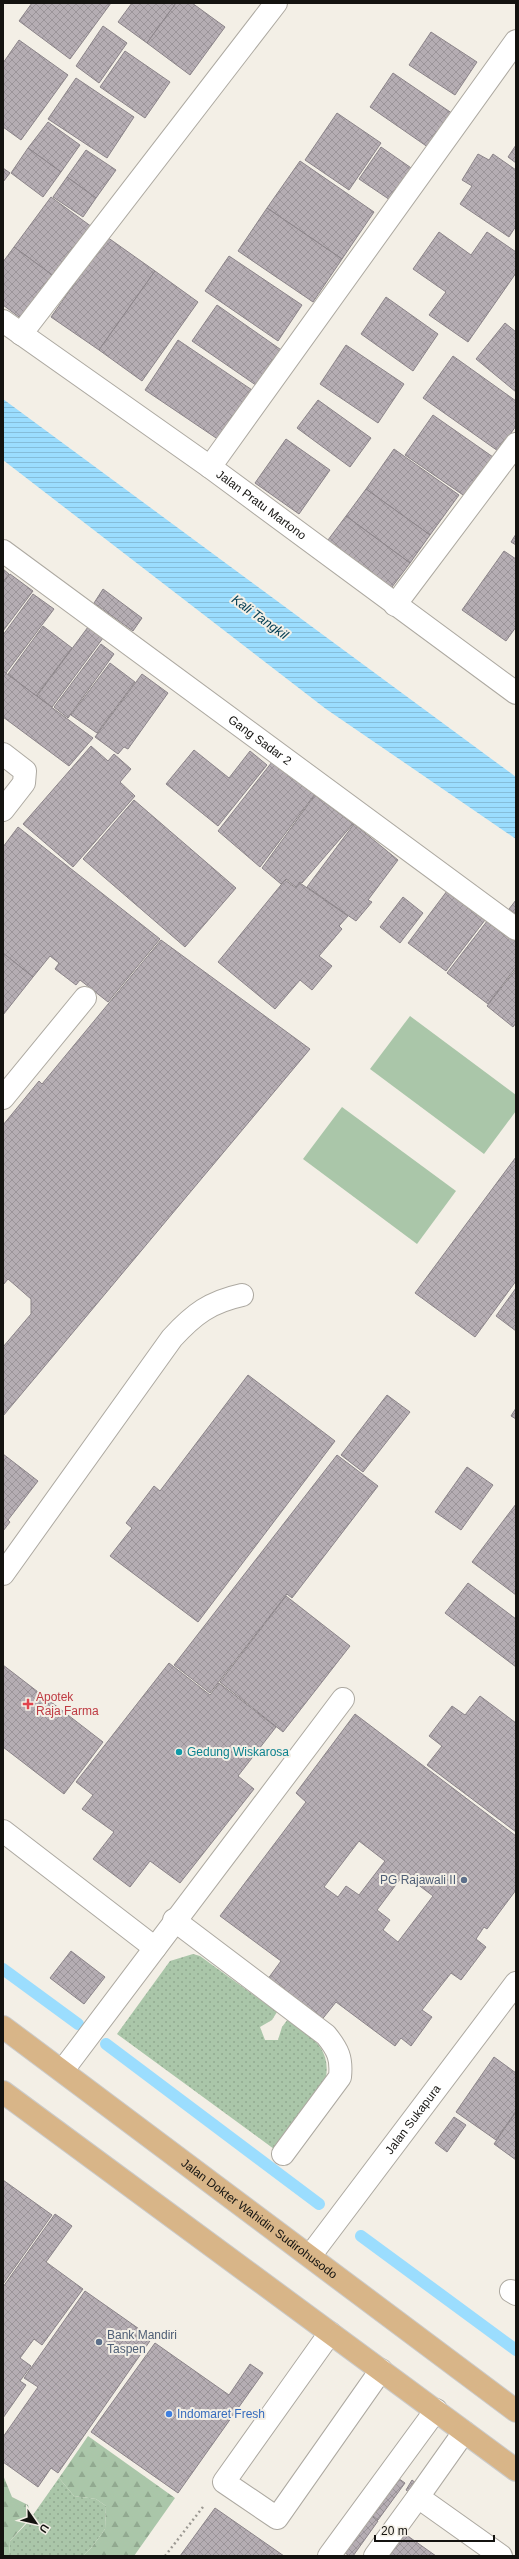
<svg xmlns="http://www.w3.org/2000/svg" width="519" height="2559" font-family="Arial,sans-serif">
<defs>
<pattern id="grass-dots" width="8" height="8" patternUnits="userSpaceOnUse"><rect width="8" height="8" fill="#aac6a9"/><path d="M2 2h.1M6 6h.1" fill="none" stroke="#91a990" stroke-width="1.8" stroke-linecap="round"/></pattern>
<pattern id="forest-firs" width="22" height="20" patternUnits="userSpaceOnUse"><rect width="22" height="20" fill="#aac6a9"/><path d="M5 1l3.5 6h-7zM16 11l3.5 6h-7z" fill="#91a990"/></pattern>
<pattern id="water-rules" width="6" height="5" patternUnits="userSpaceOnUse"><rect width="6" height="5" fill="#9bddfe"/><path d="M0 2.5h6" fill="none" stroke="#85bdd9"/></pattern>
<pattern id="building-cross-hatch" width="8" height="8" patternUnits="userSpaceOnUse"><rect width="8" height="8" fill="#b5adb3"/><path d="M0 0l8 8M0 8l8-8" fill="none" stroke="#9b9499"/></pattern>
</defs>
<rect width="100%" height="100%" fill="#f3efe6"/>
<g fill="url(#grass-dots)">
<path d="M193 1954 200 1956 277 2012 272 2020 260 2027 265 2040H278L282 2027 288 2019C309 2035 331 2047 326 2077L274 2149 117 2034 170 1961Z"/>
<path d="M59 2478 74 2496 96 2499 106 2506 105 2529 92 2547 83 2556H9L10 2541 28 2522Z"/>
</g>
<g fill="url(#forest-firs)">
<path d="M88 2436 175 2498 134 2556H83L92 2547 105 2529 106 2506 96 2499 74 2496 59 2478Z"/>
<path d="M3 2475 12 2497 28 2505 31 2517 10 2541 9 2556H3Z"/>
</g>
<g fill="#aac6a9">
<path d="M410 1016 516 1095V1111L484 1154 370 1069Z"/>
<path d="M342 1107 456 1191 417 1244 303 1159Z"/>
</g>
<path fill="url(#water-rules)" d="M3 399 516 777V839L326 709 3 460Z"/>
<g fill="none" stroke-linecap="round" stroke-linejoin="round">
<g stroke="#9bddfe" stroke-width="12">
<path d="M3 1969 78 2024"/>
<path d="M106 2044 319 2204"/>
<path d="M361 2236 516 2350"/>
</g>
</g>
<g fill="url(#building-cross-hatch)" stroke="#8b8489" fill-rule="evenodd">
<path d="M32 3H111L70 59 19 21Z"/>
<path d="M132 3H176L147 43 118 22Z"/>
<path d="M176 3H192L225 27 190 75 147 43Z"/>
<path d="M103 26 127 43 99 83 76 66Z"/>
<path d="M431 32 477 62 455 95 409 65Z"/>
<path d="M19 40 68 75 21 140 3 127V63Z"/>
<path d="M125 51 170 82 145 118 100 87Z"/>
<path d="M393 73 459 118 435 152 370 107Z"/>
<path d="M76 78 134 117 107 158 48 119Z"/>
<path d="M337 113 381 143 349 190 305 160Z"/>
<path d="M48 122 80 145 61 172 28 148Z"/>
<path d="M516 145V163L508 157Z"/>
<path d="M381 147 417 172 396 204 359 179Z"/>
<path d="M28 148 61 172 43 197 11 173Z"/>
<path d="M86 150 116 170 96 198 67 177Z"/>
<path d="M478 154 489 160 493 154 516 170V226L509 237 460 204 472 186 462 180Z"/>
<path d="M300 161 374 212 342 259 267 208Z"/>
<path d="M3 168 10 173 3 182Z"/>
<path d="M67 177 96 198 83 217 53 197Z"/>
<path d="M51 197 92 227 55 277 14 247Z"/>
<path d="M267 208 342 259 313 302 238 251Z"/>
<path d="M439 232 471 255 487 232 516 252V273L468 342 429 315 446 292 413 269Z"/>
<path d="M107 237 155 271 99 350 51 317Z"/>
<path d="M14 247 55 277 23 320 3 305V262Z"/>
<path d="M229 256 302 305 278 341 205 291Z"/>
<path d="M155 271 198 302 142 381 99 350Z"/>
<path d="M386 297 438 334 413 371 361 334Z"/>
<path d="M217 305 287 354 263 390 192 341Z"/>
<path d="M505 323 516 332V392L476 359Z"/>
<path d="M178 340 258 394 225 444 145 390Z"/>
<path d="M346 345 404 384 378 423 320 384Z"/>
<path d="M453 356 516 401V426L498 451 423 398Z"/>
<path d="M318 400 371 438 350 467 297 428Z"/>
<path d="M433 415 493 457 466 497 405 455Z"/>
<path d="M286 439 330 470 299 514 255 483Z"/>
<path d="M394 449 459 495 430 535 366 489Z"/>
<path d="M366 489 430 535 410 563 346 516Z"/>
<path d="M346 516 410 563 389 591 325 544Z"/>
<path d="M516 534V545L511 542Z"/>
<path d="M504 551 516 559V627L506 641 462 610Z"/>
<path d="M3 569 9 574 3 582Z"/>
<path d="M10 574 33 591 3 631V583Z"/>
<path d="M103 589 142 618 133 631 94 603Z"/>
<path d="M33 594 54 609 6 673 3 671V635Z"/>
<path d="M43 626 72 648 36 696 8 674Z"/>
<path d="M88 627 103 638 52 707 37 696Z"/>
<path d="M101 644 114 654 68 718 54 707Z"/>
<path d="M110 663 135 682 97 733 71 715Z"/>
<path d="M3 671 93 738 69 766 3 717Z"/>
<path d="M142 674 168 693 128 749 124 747 118 754 95 737Z"/>
<path d="M91 746 108 761 114 754 131 769 120 782 135 796 73 867 23 824Z"/>
<path d="M194 750 229 778 250 751 267 765 218 826 166 784Z"/>
<path d="M272 762 315 794 260 867 218 831Z"/>
<path d="M315 795 353 824 302 883 300 882 296 887 286 879 281 884 262 868Z"/>
<path d="M134 800 236 888 185 947 83 859Z"/>
<path d="M354 824 398 860 368 900 372 902 356 921 307 887Z"/>
<path d="M18 827 160 939 108 1002 80 980 76 985 55 969 59 963 50 956 33 977 3 953V847Z"/>
<path d="M285 880 296 888 300 883 348 916 339 926 342 929 319 956 332 966 312 990 300 980 275 1009 218 962Z"/>
<path d="M447 891 485 920 446 971 408 943Z"/>
<path d="M403 897 423 913 400 943 380 927Z"/>
<path d="M516 900V914L509 909Z"/>
<path d="M491 916 516 936V967L488 1004 447 973Z"/>
<path d="M161 940 310 1049 3 1416V1347L31 1314V1299L8 1279 3 1285V1125L39 1081 42 1084Z"/>
<path d="M3 953 33 977 3 1015Z"/>
<path d="M516 969V1023L513 1027 487 1006Z"/>
<path d="M516 1157V1281L475 1337 415 1293Z"/>
<path d="M516 1288V1331L496 1316Z"/>
<path d="M248 1375 335 1441 198 1622 110 1556 132 1528 126 1523 154 1486 160 1491Z"/>
<path d="M387 1395 410 1412 363 1472 341 1455Z"/>
<path d="M516 1408V1419L511 1416Z"/>
<path d="M3 1454 38 1481 8 1520 10 1522 3 1531Z"/>
<path d="M337 1455 378 1486 292 1598 287 1594 210 1693 174 1665Z"/>
<path d="M467 1467 493 1485 461 1530 435 1512Z"/>
<path d="M516 1504V1595L472 1562Z"/>
<path d="M468 1583 516 1619V1667L445 1613Z"/>
<path d="M286 1596 350 1646 283 1732 220 1682Z"/>
<path d="M169 1663 210 1695 219 1683 276 1727 238 1776 254 1789 180 1883 150 1861 130 1887 93 1859 114 1832 82 1809 93 1795 76 1782Z"/>
<path d="M3 1665 103 1742 64 1794 3 1747Z"/>
<path d="M480 1696 516 1723V1832L427 1765 442 1746 429 1736 452 1706 465 1715Z"/>
<path d="M355 1714 516 1836V1890L487 1929 484 1927 476 1939 486 1947 461 1980 451 1973 422 2010 432 2017 411 2046 401 2038 395 2046 336 2002 316 2027 262 1987 281 1961 220 1916 306 1802 296 1793ZM359 1841 385 1861 359 1895 346 1886 338 1897 324 1887ZM404 1874 433 1896 398 1942 383 1930 390 1920 377 1910Z"/>
<path d="M71 1951 105 1977 84 2004 50 1978Z"/>
<path d="M494 2057 516 2073V2111L496 2140 456 2112Z"/>
<path d="M516 2112V2160L494 2144Z"/>
<path d="M454 2117 466 2125 447 2152 435 2143Z"/>
<path d="M3 2180 52 2215 3 2284Z"/>
<path d="M55 2214 72 2226 46 2262 83 2289 42 2345 34 2339 20 2358 31 2366 20 2381 26 2385 3 2418V2287Z"/>
<path d="M85 2291 152 2338 58 2473 51 2468 38 2487 3 2462V2437L38 2387 24 2378Z"/>
<path d="M155 2343 229 2395 250 2364 263 2373 178 2493 91 2432Z"/>
<path d="M395 2476 405 2483 378 2520 369 2513Z"/>
<path d="M412 2480 421 2487 414 2496 406 2490Z"/>
<path d="M215 2508 284 2556H180Z"/>
<path d="M369 2514 378 2521 353 2556H349L343 2551Z"/>
<path d="M405 2534 436 2556H389Z"/>
</g>
<g fill="none" stroke-linecap="round" stroke-linejoin="round">
<defs>
<g id="minor">
<path id="s1" d="M3 321 210 467 516 693"/>
<path d="M21 334 276 3"/>
<path d="M210 467 516 41"/>
<path id="s2" d="M3 551 516 929"/>
<path d="M395 605 516 444"/>
<path d="M3 754 25 771 24 783 3 810"/>
<path d="M3 1098 85 998"/>
<path d="M3 1574 172 1338C194 1314 210 1302 242 1295"/>
<path d="M3 1831 155 1948"/>
<path d="M174 1920 326 2035C338 2050 342 2058 340 2077L283 2154"/>
<path d="M63 2070 343 1699"/>
<path id="s3" d="M310 2256 516 1983"/>
<path d="M511 2291 516 2294"/>
<path d="M330 2333 224 2482 277 2518 381 2370"/>
<path d="M464 2432 418 2497 501 2556"/>
<path d="M329 2556 436 2410"/>
<path d="M375 2556 418 2497"/>
</g>
<g id="major">
<path id="s4" d="M3 2027 516 2411"/>
<path d="M3 2092 516 2470"/>
</g>
</defs>
<use href="#minor" stroke="#ada9a1" stroke-width="24"/>
<use href="#major" stroke="#cbcbca" stroke-width="24"/>
<path stroke="#9d9a94" stroke-width="2.5" stroke-dasharray="2 3" stroke-linecap="butt" d="M165 2556 203 2507"/>
<use href="#minor" stroke="#fff" stroke-width="22"/>
<use href="#major" stroke="#d8b588" stroke-width="22"/>
</g>
<path fill="#e0444e" stroke="#f3efe6" stroke-width="1.5" d="M26 1698h4v4h4v4h-4v4h-4v-4h-4v-4h4z"/>
<circle fill="#0f9aa8" stroke="#f3efe6" stroke-width="1.5" cx="179" cy="1752" r="4"/>
<g fill="#5c6f8a" stroke="#f3efe6" stroke-width="1.5">
<circle cx="464" cy="1880" r="4"/>
<circle cx="99" cy="2342" r="4"/>
</g>
<circle fill="#3f7fe0" stroke="#f3efe6" stroke-width="1.5" cx="169" cy="2414" r="4"/>
<g text-anchor="middle" dominant-baseline="central" stroke-width="4" stroke-linejoin="round" paint-order="stroke">
<g font-size="12" fill="#141310" stroke="#f3efe6">
<text stroke="none"><textPath href="#s1" startOffset="317">Jalan Pratu Martono</textPath></text>
<text stroke="none"><textPath href="#s2" startOffset="319">Gang Sadar 2</textPath></text>
<text stroke="none"><textPath href="#s3" startOffset="171">Jalan Sukapura</textPath></text>
<text stroke="none"><textPath href="#s4" startOffset="320">Jalan Dokter Wahidin Sudirohusodo</textPath></text>
</g>
<g font-size="12" fill="#be3a42" stroke="#f3efe6" text-anchor="start">
<text x="36" y="1697">Apotek<tspan x="36" dy="14">Raja Farma</tspan></text>
</g>
<g font-size="12" fill="#0d838f" stroke="#f3efe6" text-anchor="start">
<text x="187" y="1752">Gedung Wiskarosa</text>
</g>
<g font-size="12" fill="#4e5e75" stroke="#f3efe6" text-anchor="end">
<text x="456" y="1880">PG Rajawali II</text>
<text x="107" y="2335" text-anchor="start">Bank Mandiri<tspan x="107" dy="14">Taspen</tspan></text>
</g>
<g font-size="12" fill="#366cbe" stroke="#f3efe6" text-anchor="start">
<text x="177" y="2414">Indomaret Fresh</text>
</g>
<g font-size="13" font-style="italic" fill="#033e54" stroke="#f3efe6">
<text transform="translate(260 617) rotate(36)">Kali Tangkil</text>
</g>
</g>
<rect width="519" height="2559" fill="none" stroke="#141310" stroke-width="8"/>
<g transform="translate(36 2523) rotate(124)" stroke="#f3efe6" stroke-width="3" paint-order="stroke">
<path d="M0-3L7 15L0 10L-7 15Z" fill="#141310"/>
<text y="-6" font-size="11" font-weight="bold" text-anchor="middle" fill="#141310">U</text>
</g>
<path d="M375 2535v6h119v-6" fill="none" stroke="#141310" stroke-width="2"/>
<text x="381" y="2535" font-size="12" fill="#141310" stroke="#f3efe6" stroke-width="3" paint-order="stroke">20 m</text>
</svg>
